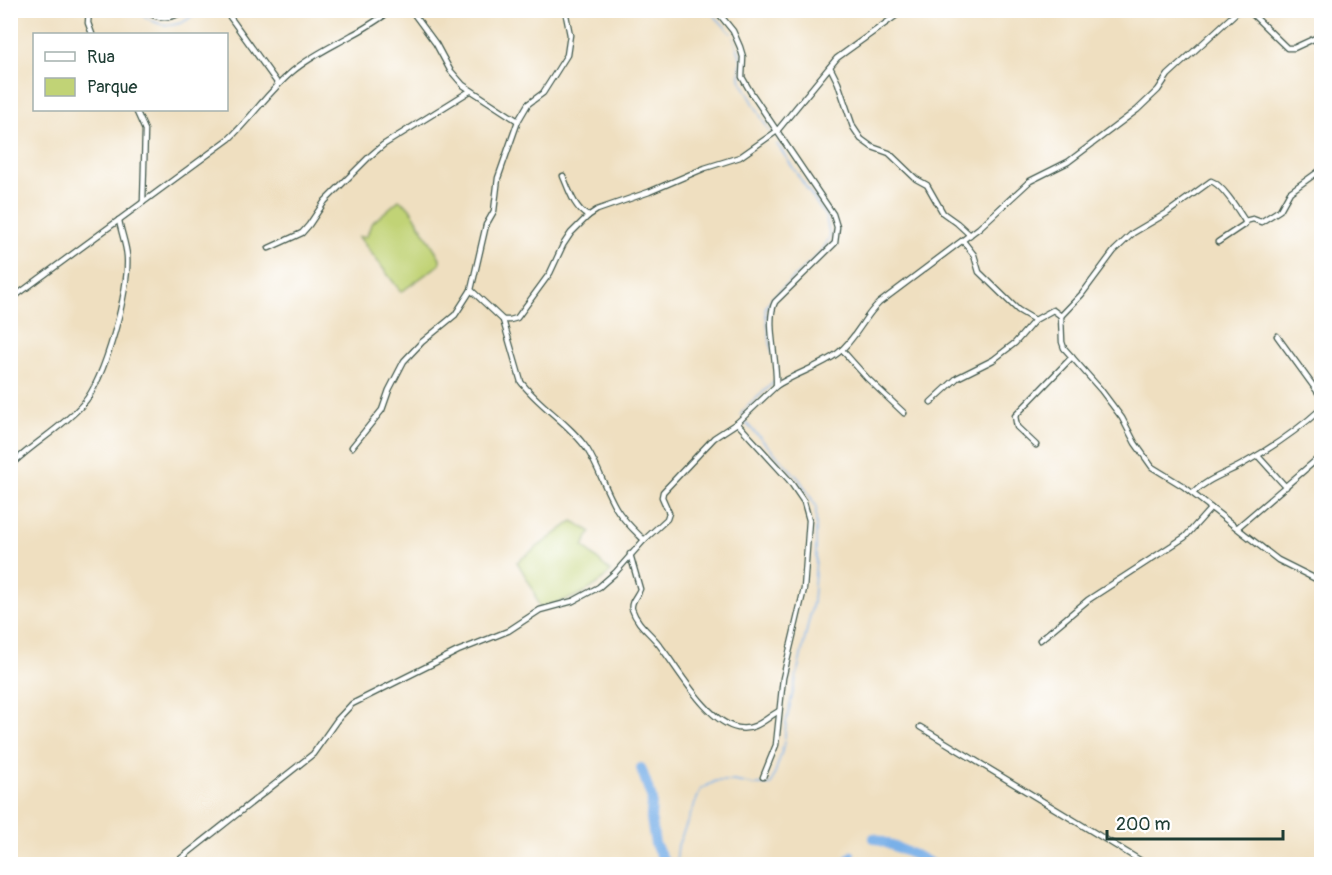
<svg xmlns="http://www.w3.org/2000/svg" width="1332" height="875" font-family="Pangolin,sans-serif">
<rect width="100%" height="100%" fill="#fff"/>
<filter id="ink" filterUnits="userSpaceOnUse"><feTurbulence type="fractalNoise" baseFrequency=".0167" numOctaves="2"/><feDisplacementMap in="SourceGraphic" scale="12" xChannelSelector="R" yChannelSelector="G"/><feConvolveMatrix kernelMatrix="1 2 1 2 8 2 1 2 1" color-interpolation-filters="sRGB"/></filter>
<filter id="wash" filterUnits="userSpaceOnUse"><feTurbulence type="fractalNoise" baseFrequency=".008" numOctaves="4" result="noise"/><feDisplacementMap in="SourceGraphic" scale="24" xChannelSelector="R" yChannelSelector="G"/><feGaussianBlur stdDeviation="1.35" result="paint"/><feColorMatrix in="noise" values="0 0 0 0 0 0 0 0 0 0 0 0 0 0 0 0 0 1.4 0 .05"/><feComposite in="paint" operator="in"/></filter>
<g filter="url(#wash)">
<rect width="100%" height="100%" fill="#efdfc0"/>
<g fill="#c1d376" stroke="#708855" stroke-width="1.5">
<path d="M399 200 410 208 440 258V264L401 292 359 237 367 236 371 224Z"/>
<path d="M573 521 591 532 583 546 611 572C588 595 569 600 539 607L532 587 517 562Z"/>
</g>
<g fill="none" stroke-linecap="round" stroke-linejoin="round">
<g stroke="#79b0e8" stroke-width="1.5">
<path d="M138 10C156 29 180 31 198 10"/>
<path d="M709 10 731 33"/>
<path d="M734 38 741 59 740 79 769 131"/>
<path d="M772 353 765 309 771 299 822 251 830 237 826 217 777 144"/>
<path d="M741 415 743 411 774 382"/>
<path d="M676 864 678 845 701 789 716 781H734L754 785H771L784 745 786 723 813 602 816 557V506L799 479 744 421"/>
</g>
<path stroke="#79b0e8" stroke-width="6" d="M841 864 852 854"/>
<g stroke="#79b0e8" stroke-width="10">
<path d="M641 768 652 799 651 818 655 844 666 864"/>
<path d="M874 838 917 856 932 864"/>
</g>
</g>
</g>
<g filter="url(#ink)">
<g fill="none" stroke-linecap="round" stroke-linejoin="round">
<defs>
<g id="street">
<path d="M89 10 88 23 92 34"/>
<path d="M144 10C158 20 171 20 185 10"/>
<path d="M225 10 278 84"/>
<path d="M411 10 436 44 450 70 463 85 518 121"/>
<path d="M565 10 570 35 567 55 543 93 528 104 518 121 498 178 494 211 486 225 471 290 503 320H510L517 318 550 273 563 245 571 233 588 216 597 210 649 192 705 168 740 157 777 131 837 58 904 10"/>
<path d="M1248 10 1287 48H1294L1322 35"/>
<path d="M830 67 838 83 853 127 861 139 872 147 889 153 916 179 927 185 943 213 957 223 970 235"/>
<path d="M136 110 145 130 143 202"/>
<path d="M563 176C569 190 574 208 588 216"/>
<path d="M1245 221 1253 219 1261 222 1280 210 1290 192 1322 169"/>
<path d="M963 241 974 255 979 272 1018 310 1035 320"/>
<path d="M1218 242 1245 224V221C1238 210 1223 185 1211 181L1167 213 1133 233 1114 251 1082 294 1061 316 1062 342 1064 348 1101 390 1122 418 1135 443 1152 467 1183 486 1278 560 1322 582"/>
<path d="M269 248 302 233 309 225 325 201 369 157 383 145 470 91"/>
<path d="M10 300 229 139C251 118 269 91 293 71 311 56 331 47 352 35 366 28 379 19 392 10"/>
<path d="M503 320 521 382C540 407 569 423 587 449 599 468 605 489 616 508 623 520 634 530 644 540"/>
<path d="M1277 336 1322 398"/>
<path d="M842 350 867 378 904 413"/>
<path d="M776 386C796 373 820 367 838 353 856 339 863 318 879 303L979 228 1030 181 1068 162 1137 110 1158 90 1168 75 1239 10"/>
<path d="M931 402 957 378 993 360 1015 343 1035 320 1053 310 1061 316"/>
<path d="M737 423 789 480 804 502 809 520 804 589 783 678 776 745 763 777"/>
<path d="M1036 445 1017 427 1015 416 1072 357"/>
<path d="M352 447 382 410 389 390 404 361 422 342 455 315 471 290"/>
<path d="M1258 456 1286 487"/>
<path d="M10 466C33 443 62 428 83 404 105 379 130 289 127 256 126 244 121 232 119 220"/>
<path d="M1193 493C1207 479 1225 474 1241 465 1270 449 1298 430 1322 408"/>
<path d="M1238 527 1322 455"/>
<path d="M630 554 640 589C638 595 630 602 632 609 637 624 648 631 657 642 677 666 706 722 738 728 756 731 766 718 779 711"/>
<path d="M1040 640 1088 600 1185 537 1211 508"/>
<path d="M920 727 1146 864"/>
<path d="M174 864 313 754 337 720 352 704 458 651 508 631 540 610 573 601 599 587 615 573 644 540 667 519 669 513 662 497 663 492 714 438 737 423 776 386C778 362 765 321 775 302L835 243 837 227 833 214 750 91 742 77 743 57 740 47 733 31 716 10"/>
</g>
</defs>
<use href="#street" stroke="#3e5549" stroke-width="7"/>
<use href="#street" stroke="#fff" stroke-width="4.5"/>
</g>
</g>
<rect width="1332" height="875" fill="none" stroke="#fff" stroke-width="36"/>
<rect x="33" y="33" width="195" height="78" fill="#ffffff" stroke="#a5b1ae" stroke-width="1.5"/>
<rect x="45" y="52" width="30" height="9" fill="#ffffff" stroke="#a5b1ae" stroke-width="1.5"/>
<text x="87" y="63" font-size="18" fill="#1f3d34">Rua</text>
<rect x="45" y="78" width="30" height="18" fill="#c1d376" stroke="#a5b1ae" stroke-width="1.5"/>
<text x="87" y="93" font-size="18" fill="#1f3d34">Parque</text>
<path d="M1107 830v9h176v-9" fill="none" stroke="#1f3d34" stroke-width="3"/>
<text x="1116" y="830" font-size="18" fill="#1f3d34" stroke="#ffffff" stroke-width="4.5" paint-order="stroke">200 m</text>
</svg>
